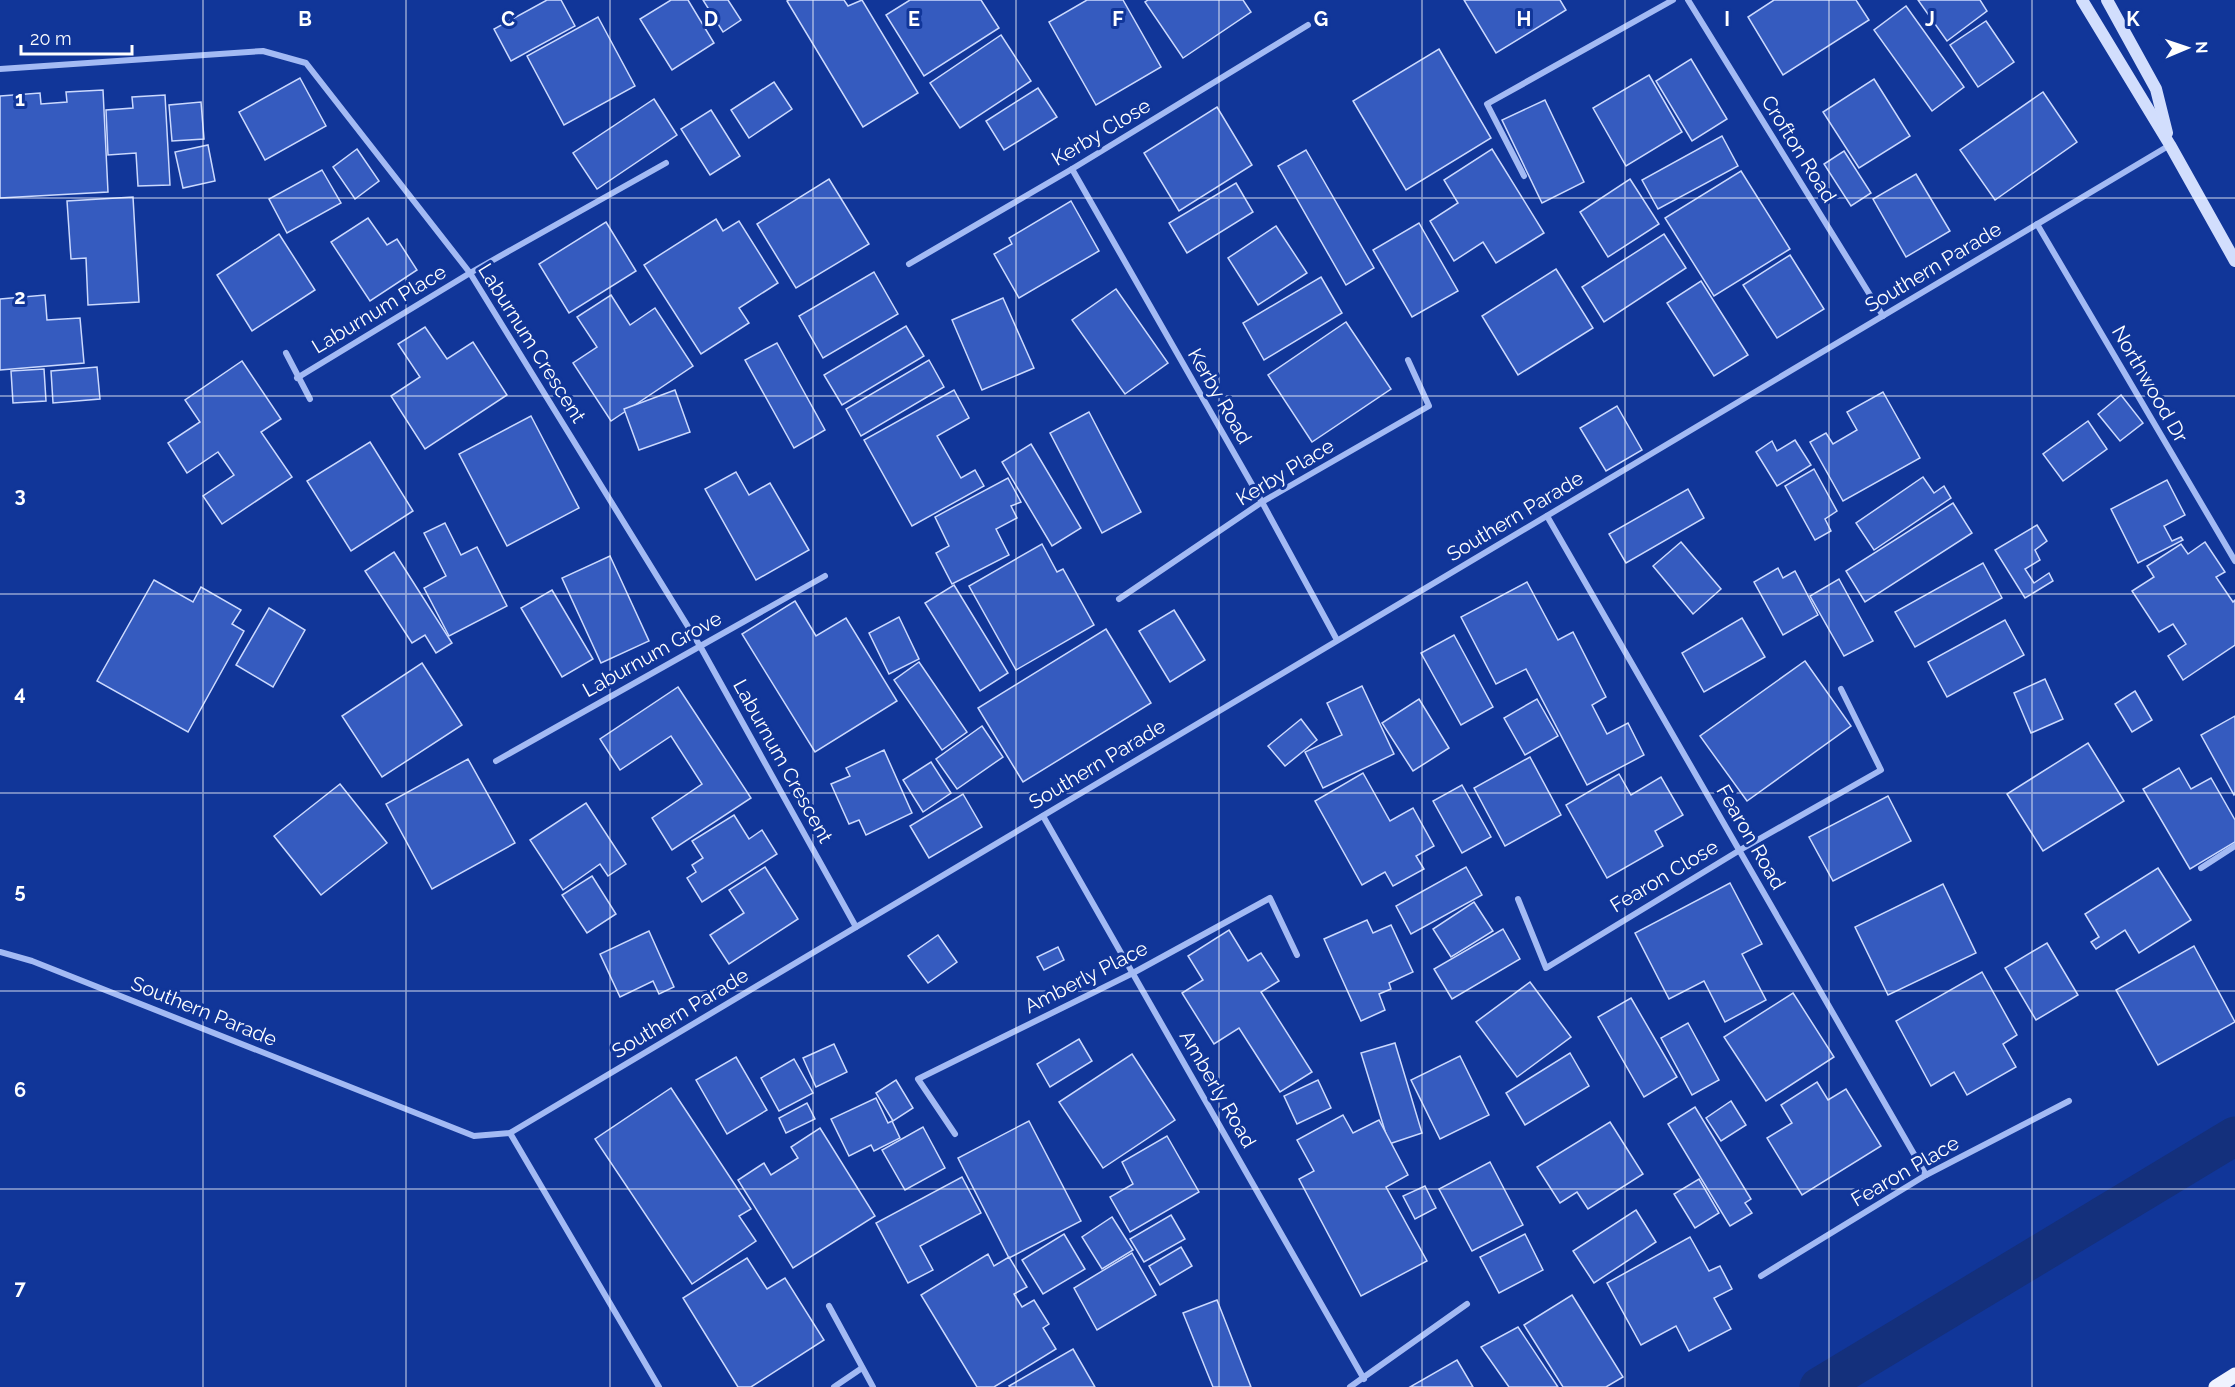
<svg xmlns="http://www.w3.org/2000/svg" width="2235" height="1387" font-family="Raleway,sans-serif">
<rect width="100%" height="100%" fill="#113699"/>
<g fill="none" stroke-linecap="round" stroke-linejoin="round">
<path stroke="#14307c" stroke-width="39" d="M1819 1387 2235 1136"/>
</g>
<g fill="#355bbf" stroke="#cbd9fe" stroke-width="1.5">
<path d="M547 0H561L575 26 511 61 494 29Z"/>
<path d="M671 0H688L714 43 672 70 640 19Z"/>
<path d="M703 0H728L741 20 723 32Z"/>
<path d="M789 0H844L848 6 862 0 918 93 863 127 787 1Z"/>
<path d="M910 0H981L999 28 924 76 886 15Z"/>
<path d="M1087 0H1123L1161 67 1096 105 1049 22Z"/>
<path d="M1148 0H1243L1251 12 1183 58 1145 2Z"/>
<path d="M1464 0H1560L1566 10 1496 53Z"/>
<path d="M1774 0H1856L1869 20 1783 75 1748 17Z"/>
<path d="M1918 0H1980L1987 11 1947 41Z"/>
<path d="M1906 6 1964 87 1932 111 1874 30Z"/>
<path d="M598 17 635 86 564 125 527 56Z"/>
<path d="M1986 21 2014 62 1978 87 1950 45Z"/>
<path d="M1001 35 1031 81 960 128 930 83Z"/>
<path d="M1439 49 1491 138 1406 190 1353 101Z"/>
<path d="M1691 59 1727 119 1692 141 1656 81Z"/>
<path d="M1649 75 1682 132 1626 166 1593 108Z"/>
<path d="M300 78 326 126 265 160 239 112Z"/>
<path d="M1874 79 1910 136 1859 168 1823 112Z"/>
<path d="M774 82 792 109 749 138 731 110Z"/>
<path d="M1038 88 1057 117 1004 150 986 121Z"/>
<path d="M103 90 108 192 0 198V96L40 93 41 104 67 102 66 92Z"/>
<path d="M2043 92 2077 142 1995 200 1960 150Z"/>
<path d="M165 95 170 185 138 186 136 153 108 155 106 110 133 108 132 97Z"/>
<path d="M654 99 677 135 597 189 573 153Z"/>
<path d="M1545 100 1584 182 1542 203 1502 120Z"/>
<path d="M201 102 204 139 172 141 169 105Z"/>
<path d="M1217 107 1252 165 1179 211 1144 153Z"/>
<path d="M711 110 740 156 710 175 681 129Z"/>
<path d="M1722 136 1738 166 1658 209 1642 180Z"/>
<path d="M208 145 215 181 183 188 175 152Z"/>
<path d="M357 149 379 181 355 199 333 167Z"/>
<path d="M1492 149 1544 233 1496 263 1483 242 1454 261 1430 221 1458 203 1444 180Z"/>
<path d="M1306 150 1374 268 1346 285 1278 166Z"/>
<path d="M1844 151 1871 193 1851 206 1824 164Z"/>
<path d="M322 170 341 203 287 233 269 199Z"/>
<path d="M1741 171 1790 249 1714 296 1665 218Z"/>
<path d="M1916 174 1950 231 1906 257 1873 199Z"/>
<path d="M829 179 869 244 796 288 757 224Z"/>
<path d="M1630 179 1659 224 1608 257 1580 212Z"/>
<path d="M1236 183 1253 212 1187 253 1169 223Z"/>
<path d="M133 197 139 302 88 305 86 258 71 259 67 201Z"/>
<path d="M1071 201 1099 251 1019 298 994 254 1012 244 1009 238Z"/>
<path d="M368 218 387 245 397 239 417 270 370 301 331 242Z"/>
<path d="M716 219 723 231 739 221 778 283 739 308 749 323 701 354 644 265Z"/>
<path d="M606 222 636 271 569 313 539 264Z"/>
<path d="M1419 223 1458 291 1412 317 1373 250Z"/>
<path d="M1276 226 1307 273 1258 305 1228 258Z"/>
<path d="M279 234 315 290 252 331 217 275Z"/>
<path d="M1664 234 1686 268 1604 322 1582 287Z"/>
<path d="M1790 255 1824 309 1777 338 1743 285Z"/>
<path d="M1556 269 1593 328 1518 375 1482 316Z"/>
<path d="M874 272 898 314 823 358 799 316Z"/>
<path d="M1321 277 1342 313 1264 360 1243 323Z"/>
<path d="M1701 281 1748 355 1714 376 1667 303Z"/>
<path d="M1116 289 1168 363 1125 394 1072 320Z"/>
<path d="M45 295 47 320 80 318 84 363 0 370V299Z"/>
<path d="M611 295 630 325 655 308 693 366 611 421 573 363 597 347 577 317Z"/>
<path d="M1003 298 1034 368 982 390 952 320Z"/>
<path d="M1346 322 1391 389 1312 442 1268 375Z"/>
<path d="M906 326 924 356 842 405 824 375Z"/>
<path d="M425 327 447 359 473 342 507 395 425 449 391 396 420 377 398 344Z"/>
<path d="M777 343 825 430 794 448 745 360Z"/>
<path d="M929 360 944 387 861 436 846 409Z"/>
<path d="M242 361 281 419 261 432 292 477 222 524 203 496 234 475 218 452 187 473 168 443 200 422 185 400Z"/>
<path d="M97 367 100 399 53 403 51 371Z"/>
<path d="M44 369 46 401 13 403 11 371Z"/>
<path d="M675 390 690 432 639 450 624 409Z"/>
<path d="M954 390 969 418 937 436 961 478 975 470 984 486 912 526 864 440Z"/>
<path d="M1883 392 1920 458 1843 501 1810 442 1826 433 1833 444 1857 430 1847 412Z"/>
<path d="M2121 395 2143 423 2120 441 2098 414Z"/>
<path d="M1617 406 1642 450 1606 471 1580 428Z"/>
<path d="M1089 412 1141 512 1102 533 1050 433Z"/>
<path d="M531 416 579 508 507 546 459 454Z"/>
<path d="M2088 421 2107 449 2063 481 2043 454Z"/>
<path d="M1795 440 1811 465 1777 486 1756 452 1772 441 1777 451Z"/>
<path d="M370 442 413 511 351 551 307 481Z"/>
<path d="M1031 444 1081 528 1052 546 1002 462Z"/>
<path d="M1814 469 1837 511 1825 519 1831 531 1815 540 1785 486Z"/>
<path d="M736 472 749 495 770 483 809 550 756 580 705 489Z"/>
<path d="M1923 477 1934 493 1944 486 1951 498 1874 550 1856 523Z"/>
<path d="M1008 478 1021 502 1011 506 1017 518 996 529 1009 555 952 584 936 553 949 546 935 517Z"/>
<path d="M2167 480 2185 515 2164 526 2172 541 2181 537 2183 540 2138 563 2111 509Z"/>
<path d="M1688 489 1704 518 1626 563 1609 534Z"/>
<path d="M1953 503 1972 533 1865 602 1846 571Z"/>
<path d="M445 523 461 555 477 547 507 606 449 636 424 588 446 576 424 533Z"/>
<path d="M2037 525 2047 541 2035 550 2040 560 2025 569 2034 583 2049 573 2053 581 2025 598 1995 550Z"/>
<path d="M1681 542 1721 589 1693 614 1653 566Z"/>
<path d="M2205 542 2225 572 2216 577 2233 602 2235 600V645L2183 680 2168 656 2186 644 2173 624 2159 632 2132 591 2154 577 2147 566 2181 544 2188 554Z"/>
<path d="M1042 544 1057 572 1063 569 1094 625 1016 670 969 586Z"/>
<path d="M394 552 452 643 436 653 425 635 412 643 365 571Z"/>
<path d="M610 556 649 641 601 663 562 578Z"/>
<path d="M1983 563 2002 598 1915 647 1895 612Z"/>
<path d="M1778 568 1783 578 1795 571 1818 615 1783 635 1754 582Z"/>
<path d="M1839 579 1873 641 1844 656 1810 596Z"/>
<path d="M154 580 193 602 201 587 241 610 232 624 244 631 188 732 97 681Z"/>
<path d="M1527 582 1558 640 1573 632 1606 697 1592 705 1607 734 1628 723 1644 755 1587 785 1526 669 1496 684 1461 617Z"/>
<path d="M954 585 1008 673 980 691 925 603Z"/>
<path d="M552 590 593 659 562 677 521 608Z"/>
<path d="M795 601 816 636 846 618 897 701 815 752 742 634Z"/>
<path d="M269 608 305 630 273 687 236 665Z"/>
<path d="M1174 610 1205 660 1170 682 1139 631Z"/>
<path d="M899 617 919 659 889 674 869 633Z"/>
<path d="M1742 618 1765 657 1704 692 1682 653Z"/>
<path d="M2005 620 2024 655 1947 697 1928 662Z"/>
<path d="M1106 629 1151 703 1023 782 978 708Z"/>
<path d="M1454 635 1493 707 1461 725 1421 653Z"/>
<path d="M1805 661 1851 726 1747 801 1700 736Z"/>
<path d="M919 662 967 732 942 750 894 680Z"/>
<path d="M422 663 462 725 382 777 342 716Z"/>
<path d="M2045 679 2063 719 2031 733 2014 693Z"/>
<path d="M1362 686 1394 754 1323 788 1305 752 1342 735 1327 703Z"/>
<path d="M678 687 751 798 672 850 652 818 702 784 671 736 620 770 600 739Z"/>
<path d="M2135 691 2152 720 2132 732 2115 704Z"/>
<path d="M1419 699 1449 748 1413 771 1382 723Z"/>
<path d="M1537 699 1558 736 1525 755 1504 718Z"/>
<path d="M2235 716V794L2234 795 2201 735Z"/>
<path d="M1301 719 1317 740 1285 766 1268 746Z"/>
<path d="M982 726 1003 757 957 789 936 759Z"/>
<path d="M2088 743 2124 801 2043 851 2007 794Z"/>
<path d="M884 750 912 813 866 835 859 820 849 824 831 784 850 776 846 768Z"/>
<path d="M1530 757 1561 815 1505 846 1474 788Z"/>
<path d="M468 759 515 843 432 889 386 804Z"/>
<path d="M931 762 951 793 923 812 903 780Z"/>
<path d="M2179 768 2191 789 2211 778 2235 820V842L2190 869 2143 789Z"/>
<path d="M1363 773 1390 821 1413 808 1434 846 1416 856 1424 869 1393 886 1385 872 1362 885 1315 801Z"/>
<path d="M1619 774 1631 795 1661 777 1683 815 1655 831 1663 846 1607 878 1566 805Z"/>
<path d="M340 784 387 843 321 895 274 836Z"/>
<path d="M1462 785 1491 837 1462 853 1433 801Z"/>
<path d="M963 794 982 827 929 858 910 826Z"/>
<path d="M1888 796 1911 841 1833 881 1809 837Z"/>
<path d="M586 803 626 864 608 876 600 864 563 890 530 840Z"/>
<path d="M734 815 749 839 762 830 777 854 702 902 687 878 696 872 692 865 703 858 692 841Z"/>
<path d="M765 867 798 919 729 964 710 935 744 913 729 890Z"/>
<path d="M1466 867 1482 895 1411 934 1396 906Z"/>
<path d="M2158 868 2191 920 2139 953 2125 930 2096 949 2091 942 2099 937 2085 914Z"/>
<path d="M592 876 616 914 587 933 562 895Z"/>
<path d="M1730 883 1762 944 1742 954 1766 1000 1725 1022 1704 981 1669 999 1635 933Z"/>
<path d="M1943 884 1976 953 1888 995 1855 927Z"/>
<path d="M1474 902 1493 931 1451 957 1433 929Z"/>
<path d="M1367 920 1373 933 1391 925 1413 972 1389 983 1391 989 1379 994 1385 1010 1361 1021 1324 939Z"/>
<path d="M1503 929 1520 959 1452 999 1434 969Z"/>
<path d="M1229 930 1248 961 1261 953 1279 981 1261 992 1312 1072 1280 1092 1239 1028 1214 1044 1182 993 1203 980 1188 956Z"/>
<path d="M649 931 674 987 659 994 653 981 620 997 600 954Z"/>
<path d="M938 935 957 962 928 983 908 956Z"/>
<path d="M2047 943 2078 995 2036 1020 2005 968Z"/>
<path d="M2194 946 2235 1022 2158 1065 2116 990Z"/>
<path d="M1058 947 1064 960 1044 970 1037 957Z"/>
<path d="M1982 972 2017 1035 2003 1044 2016 1067 1967 1095 1954 1072 1931 1086 1896 1021Z"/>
<path d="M1530 982 1571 1037 1517 1077 1476 1022Z"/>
<path d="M1793 993 1834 1057 1766 1101 1724 1037Z"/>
<path d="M1631 998 1677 1077 1644 1097 1598 1017Z"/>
<path d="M1688 1023 1719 1080 1692 1095 1661 1038Z"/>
<path d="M1079 1039 1092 1061 1050 1087 1037 1064Z"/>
<path d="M1395 1043 1422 1133 1389 1144 1361 1053Z"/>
<path d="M834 1044 847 1072 816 1087 803 1058Z"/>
<path d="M1570 1053 1589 1086 1525 1125 1506 1093Z"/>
<path d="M1132 1054 1175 1120 1103 1168 1059 1102Z"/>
<path d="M1460 1056 1489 1115 1440 1139 1411 1080Z"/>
<path d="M736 1057 767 1110 727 1134 696 1080Z"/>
<path d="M794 1059 813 1093 779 1111 761 1078Z"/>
<path d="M896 1080 913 1108 893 1121 876 1093Z"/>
<path d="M1318 1080 1331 1108 1297 1124 1284 1096Z"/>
<path d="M1817 1082 1828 1100 1846 1089 1881 1146 1802 1195 1767 1138 1792 1123 1781 1105Z"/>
<path d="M671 1088 751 1209 739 1216 756 1241 692 1284 595 1139Z"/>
<path d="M876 1098 888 1123 892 1121 900 1138 874 1151 871 1145 849 1156 831 1119Z"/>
<path d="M1731 1101 1746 1125 1721 1141 1706 1118Z"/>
<path d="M807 1103 815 1119 786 1133 779 1118Z"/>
<path d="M1695 1107 1751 1199 1745 1203 1752 1213 1730 1226 1668 1124Z"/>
<path d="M1343 1115 1353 1133 1379 1120 1408 1175 1386 1187 1427 1261 1361 1296 1299 1179 1314 1171 1297 1140Z"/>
<path d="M1029 1121 1081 1221 1009 1258 958 1158Z"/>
<path d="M1610 1122 1643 1174 1588 1209 1577 1192 1560 1203 1537 1167Z"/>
<path d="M923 1127 945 1168 905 1190 882 1150Z"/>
<path d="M820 1128 875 1216 793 1268 738 1180 764 1163 771 1175 798 1158 791 1147Z"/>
<path d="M1167 1136 1199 1192 1130 1232 1110 1197 1133 1184 1122 1162Z"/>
<path d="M1490 1162 1523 1225 1472 1251 1439 1189Z"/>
<path d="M962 1177 981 1213 920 1246 933 1270 908 1283 876 1223Z"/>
<path d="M1699 1179 1719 1213 1695 1228 1674 1194Z"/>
<path d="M1425 1186 1436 1208 1415 1219 1403 1196Z"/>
<path d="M1636 1210 1656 1242 1594 1283 1573 1251Z"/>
<path d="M1171 1215 1185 1239 1144 1262 1130 1239Z"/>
<path d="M1112 1217 1133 1250 1102 1269 1082 1237Z"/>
<path d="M1064 1234 1085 1269 1043 1294 1022 1260Z"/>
<path d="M1525 1234 1543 1270 1499 1293 1480 1257Z"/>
<path d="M1690 1237 1709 1271 1720 1266 1732 1289 1714 1298 1731 1329 1689 1351 1676 1326 1641 1345 1607 1283Z"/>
<path d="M1181 1247 1192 1266 1160 1285 1149 1266Z"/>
<path d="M1132 1253 1156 1295 1097 1330 1074 1288Z"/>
<path d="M988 1254 994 1266 1009 1257 1027 1287 1014 1294 1022 1307 1034 1300 1049 1324 1043 1328 1056 1349 994 1387H977L921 1295Z"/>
<path d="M747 1258 767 1289 785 1278 824 1340 751 1387H738L683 1298Z"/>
<path d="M1572 1295 1623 1377 1606 1387H1563L1524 1325Z"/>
<path d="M1217 1300 1251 1387H1213L1183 1313Z"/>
<path d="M1518 1327 1558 1387H1509L1481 1347Z"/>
<path d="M1073 1349 1095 1387H1010L1009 1386Z"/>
<path d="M1457 1360 1473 1387H1410Z"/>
</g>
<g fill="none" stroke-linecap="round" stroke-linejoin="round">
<g stroke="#a3baf4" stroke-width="6">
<path d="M1688 0 1883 316"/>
<path d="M0 69 263 51 306 63 470 273 700 646 856 927"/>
<path d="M1072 169 1262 502 1337 640"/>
<path d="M1524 176 1487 104 1673 0"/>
<path d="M2037 224 2235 561"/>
<path d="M909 264 1072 169 1308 25"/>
<path d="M286 353 310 399"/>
<path d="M297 378 470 273 666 163"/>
<path d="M1547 516 1926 1175"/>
<path d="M1119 599 1262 502 1429 406 1408 360"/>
<path d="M496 761 825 576"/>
<path d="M1043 816 1364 1379"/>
<path d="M2201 868 2235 846"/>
<path d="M1518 899 1546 968 1740 850 1881 770 1841 689"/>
<path d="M0 952 32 961 474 1136 510 1133 2170 145"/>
<path d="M510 1133 659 1387"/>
<path d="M955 1134 918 1079 1133 973 1270 898 1297 955"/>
<path d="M1761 1276 1926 1175 2069 1101"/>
<path d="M829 1306 873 1387"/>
<path d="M834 1387 862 1368"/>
<path d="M1350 1387 1467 1304"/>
</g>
<g stroke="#d2defd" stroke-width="12">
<path d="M2082 0 2170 145 2235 261"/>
<path d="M2107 0 2156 89 2167 133"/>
</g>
<path stroke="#eff3ff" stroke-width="15" d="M2216 1387 2235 1375"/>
</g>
<path fill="none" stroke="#fff" stroke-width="1.5" stroke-opacity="0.55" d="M203 0V1387M406 0V1387M610 0V1387M813 0V1387M1016 0V1387M1219 0V1387M1422 0V1387M1625 0V1387M1829 0V1387M2032 0V1387M0 198H2235M0 396H2235M0 594H2235M0 793H2235M0 991H2235M0 1189H2235"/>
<g text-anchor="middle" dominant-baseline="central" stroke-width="6" stroke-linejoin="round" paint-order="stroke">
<g font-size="20" fill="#fff" stroke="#113699">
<text transform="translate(1101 132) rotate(-31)">Kerby Close</text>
<text transform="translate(1799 149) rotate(58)">Crofton Road</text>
<text transform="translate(1933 267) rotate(-31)">Southern Parade</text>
<text transform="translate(379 309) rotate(-31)">Laburnum Place</text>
<text transform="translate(532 343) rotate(58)">Laburnum Crescent</text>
<text transform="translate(2150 384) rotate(60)">Northwood Dr</text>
<text transform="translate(1220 396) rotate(60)">Kerby Road</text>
<text transform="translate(1285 472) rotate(-31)">Kerby Place</text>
<text transform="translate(1515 516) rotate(-31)">Southern Parade</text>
<text transform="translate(652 654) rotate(-29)">Laburnum Grove</text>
<text transform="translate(783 761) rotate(61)">Laburnum Crescent</text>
<text transform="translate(1097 764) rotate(-31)">Southern Parade</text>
<text transform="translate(1751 837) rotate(60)">Fearon Road</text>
<text transform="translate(1664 876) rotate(-31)">Fearon Close</text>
<text transform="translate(1086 977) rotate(-27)">Amberly Place</text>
<text transform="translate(204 1011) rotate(22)">Southern Parade</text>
<text transform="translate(680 1013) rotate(-31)">Southern Parade</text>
<text transform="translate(1218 1089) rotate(60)">Amberly Road</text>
<text transform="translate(1905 1171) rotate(-30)">Fearon Place</text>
</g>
</g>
<g font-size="20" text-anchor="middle" font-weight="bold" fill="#fff" stroke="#113699" stroke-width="6" stroke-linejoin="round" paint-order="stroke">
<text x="305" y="26">B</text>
<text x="508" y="26">C</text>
<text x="711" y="26">D</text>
<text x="914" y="26">E</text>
<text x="1118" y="26">F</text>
<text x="1321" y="26">G</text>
<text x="1524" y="26">H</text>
<text x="1727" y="26">I</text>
<text x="1930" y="26">J</text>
<text x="2133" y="26">K</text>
<text x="20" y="106">1</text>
<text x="20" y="304">2</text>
<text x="20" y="502">3</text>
<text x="20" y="700">4</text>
<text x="20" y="898">5</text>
<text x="20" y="1097">6</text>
<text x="20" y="1295">7</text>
</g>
<g transform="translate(2187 48) rotate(88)" stroke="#113699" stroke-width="4.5" paint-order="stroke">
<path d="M0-4.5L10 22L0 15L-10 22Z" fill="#ffffff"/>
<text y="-9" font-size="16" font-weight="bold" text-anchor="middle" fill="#ffffff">N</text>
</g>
<path d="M21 45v9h111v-9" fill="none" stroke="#ffffff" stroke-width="3"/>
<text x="30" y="45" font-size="18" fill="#ffffff" stroke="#113699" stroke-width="4.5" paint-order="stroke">20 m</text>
</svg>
